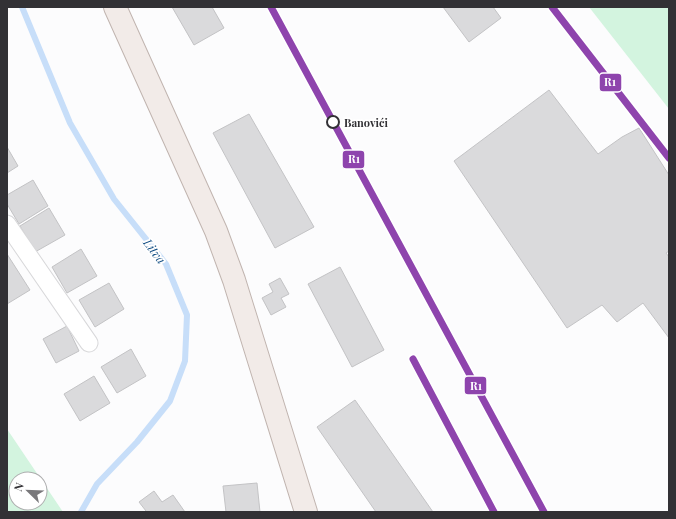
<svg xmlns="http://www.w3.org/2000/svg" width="676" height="519" font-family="'Playfair Display',serif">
<rect width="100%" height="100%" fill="#fcfcfd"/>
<g fill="#d3f4df" fill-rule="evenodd">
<path d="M589 7H669V109Z"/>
<path d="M7 429 63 512H7ZM16 479H40V503H16Z"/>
</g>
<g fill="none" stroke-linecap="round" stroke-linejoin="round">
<path stroke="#c7def9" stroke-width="6" d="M22 7 70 123 114 199 166 264 187 315 185 361 170 401 137 442 97 484 81 512"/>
</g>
<g fill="#dadadc" stroke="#c3c3c5">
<path d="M172 7H212L224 28 194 45Z"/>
<path d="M443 7H493L501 18 469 42Z"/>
<path d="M549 90 598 154 622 137 639 128 669 175V251L666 253 669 257V338L643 303 617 322 602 305 567 328 454 161Z"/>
<path d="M249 114 314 227 275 248 213 133Z"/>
<path d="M7 147 18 166 7 173Z"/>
<path d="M33 180 48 206 19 224 7 204V195Z"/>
<path d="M49 208 65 235 35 252 20 226Z"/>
<path d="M81 249 97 276 67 293 52 267Z"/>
<path d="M7 254 30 290 7 304Z"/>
<path d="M340 267 384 350 352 367 308 284Z"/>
<path d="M280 278 289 294 281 298 286 307 271 315 262 298 273 292 269 284Z"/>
<path d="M109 283 124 309 95 327 79 300Z"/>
<path d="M67 326 79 351 56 363 43 339Z"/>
<path d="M131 349 146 376 117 393 101 367Z"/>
<path d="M94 376 110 403 80 421 64 394Z"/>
<path d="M355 400 433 512H376L317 427Z"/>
<path d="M257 483 260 512H226L223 486Z"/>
<path d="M154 491 162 502 173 495 185 512H144L146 511 139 502Z"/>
</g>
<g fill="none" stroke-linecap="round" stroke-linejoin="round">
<defs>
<path id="minor" d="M7 224 89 343"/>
<path id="primary" d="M115 7 216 231 234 280 306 512"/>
</defs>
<use href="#minor" stroke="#d8d8da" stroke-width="19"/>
<use href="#primary" stroke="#c0b4af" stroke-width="24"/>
<use href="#minor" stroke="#fff" stroke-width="17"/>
<use href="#primary" stroke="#f2ebe8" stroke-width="22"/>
<g stroke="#cacaca" stroke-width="3" stroke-dasharray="8 4" stroke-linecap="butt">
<path d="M271 7 544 512"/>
<path d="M413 359 494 512"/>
</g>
<defs>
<g id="rail-1">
<path d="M271 7 544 512"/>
<path d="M552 7 669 158"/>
<path d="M413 359 494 512"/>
</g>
</defs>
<use href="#rail-1" stroke="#fff" stroke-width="10"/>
<use href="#rail-1" stroke="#8e44ad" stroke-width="7"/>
</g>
<circle fill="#fff" stroke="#323135" stroke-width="2" cx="333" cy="122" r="6"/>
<g text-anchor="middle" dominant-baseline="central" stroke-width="3.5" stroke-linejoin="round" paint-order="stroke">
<g font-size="11" font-weight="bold" fill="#323135" stroke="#fff" text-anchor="start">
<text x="344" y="122">Banovići</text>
</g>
<g font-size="12" font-style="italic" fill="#0d4a81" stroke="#fff">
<text transform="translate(155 251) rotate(53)">Litva</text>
</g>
</g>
<g stroke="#fff" stroke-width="1.5">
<rect x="599" y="73" width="23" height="19" rx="4" fill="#8e44ad"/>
<rect x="342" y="150" width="23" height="19" rx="4" fill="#8e44ad"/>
<rect x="464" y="376" width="23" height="19" rx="4" fill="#8e44ad"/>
</g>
<g font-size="11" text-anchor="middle" font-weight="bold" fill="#fff">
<text x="610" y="86">R1</text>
<text x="354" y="163">R1</text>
<text x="476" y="390">R1</text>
</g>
<rect width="676" height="519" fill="none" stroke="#323135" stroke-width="16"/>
<g transform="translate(28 491) rotate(293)"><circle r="19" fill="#ffffff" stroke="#adadae"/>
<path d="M0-3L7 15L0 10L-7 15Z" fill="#79787b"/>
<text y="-6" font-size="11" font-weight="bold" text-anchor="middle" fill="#323135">N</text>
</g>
</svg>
